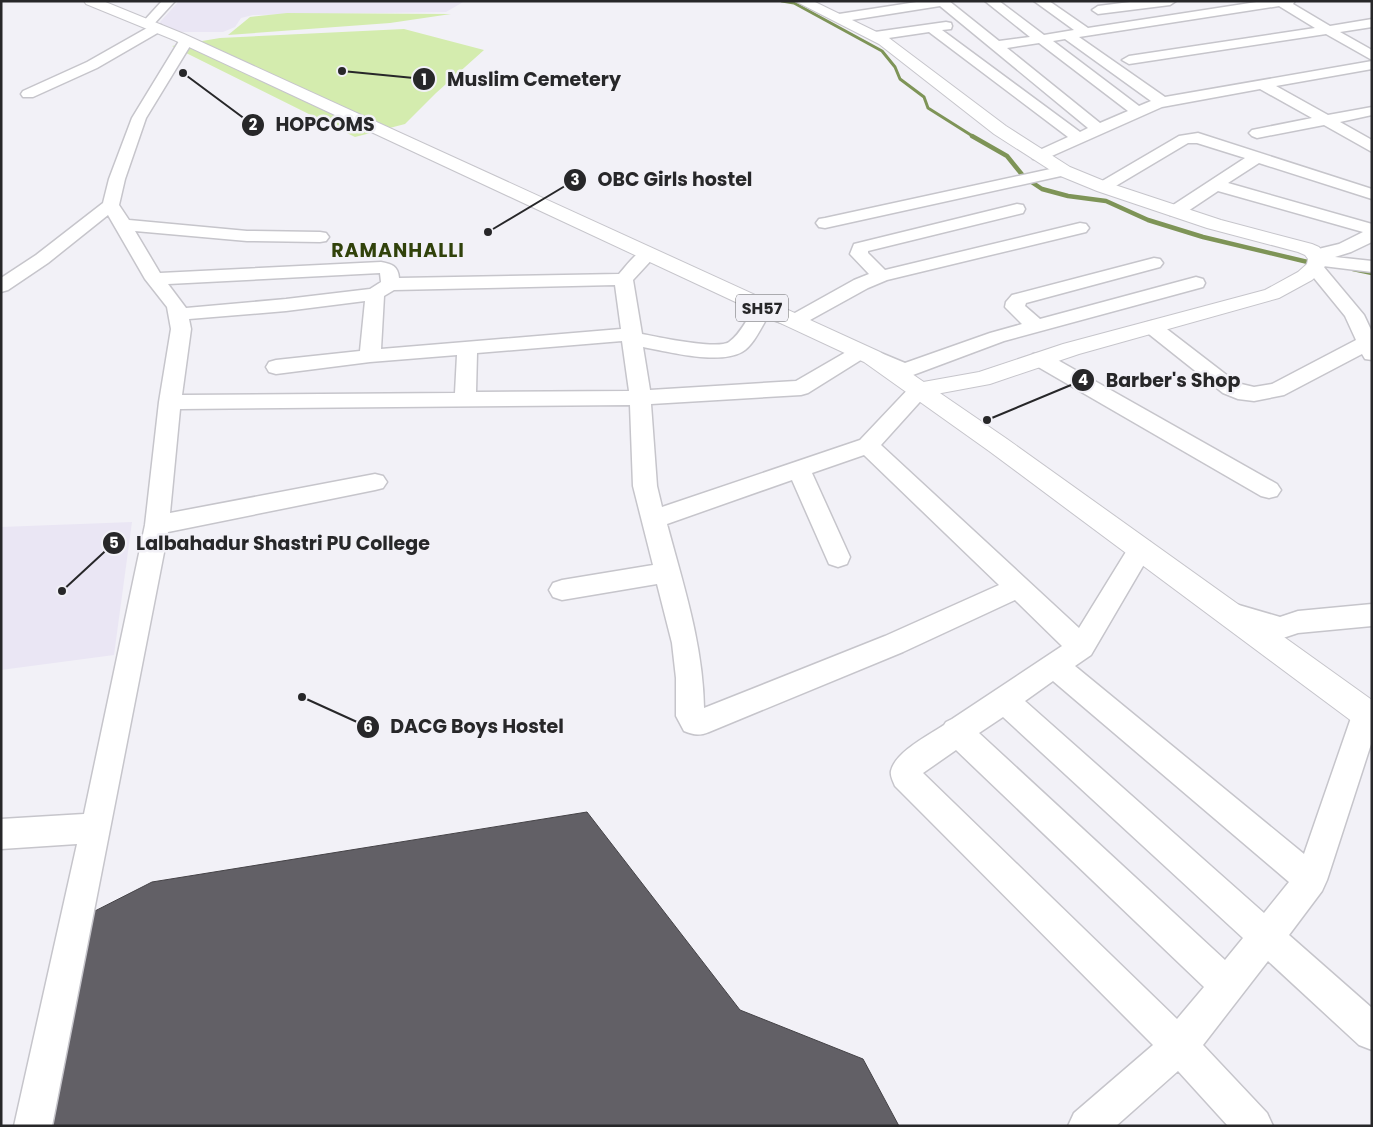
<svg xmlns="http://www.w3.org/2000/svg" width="1373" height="1127" font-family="Poppins,sans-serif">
<rect width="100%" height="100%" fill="#f2f1f7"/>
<g fill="#eae6f4">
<path d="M179 1H465L446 12 253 15 241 18 235 27 223 32H151Z"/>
<path d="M132 522 114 655 1 670V527Z"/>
</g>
<g fill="#d4ecae">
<path d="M287 13 451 14 390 23 228 35 250 17Z"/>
<path d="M404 29 484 50 436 93 405 124 355 137 172 46 220 38Z"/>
</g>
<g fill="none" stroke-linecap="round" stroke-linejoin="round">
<path stroke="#7e9457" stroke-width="3" d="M782 1 794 3 882 51 895 67 900 79 924 97 928 108 974 137"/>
<g stroke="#7e9457" stroke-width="4.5">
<path d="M972 136 1007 156 1024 177 1042 189 1068 196 1106 201 1148 220 1203 237 1316 264"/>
<path d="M1353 269 1372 273"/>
</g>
</g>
<path fill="#626066" stroke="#454347" d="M587 812 740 1010 863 1059 899 1126H46L87 915 152 882Z"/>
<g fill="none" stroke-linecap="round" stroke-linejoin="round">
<defs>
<g id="minor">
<path d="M162 1H175L153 25H161L162 28 161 31 97 68 33 97H23L21 94 23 91 87 62 147 28 141 24Z"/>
<path d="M923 1H949L999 41 1030 37 985 1H999L1044 35 1074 30 1034 1H1049L1088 28 1263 1H1295L1293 4 1330 26 1372 19V27L1340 32 1372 50V60L1326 34 1129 64 1122 60 1129 56 1315 28 1279 6 1079 37 1165 97 1372 61V69L1276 86 1328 115 1372 107V115L1340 122 1372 140V152L1324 125 1257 138 1252 136 1249 133 1252 130 1312 118 1260 89 1162 107 1045 159H1033L1031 156 1033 153 1068 137 929 32 875 40 868 36 875 32 946 22 951 23 952 26 951 29 942 30 1080 132 1088 128 940 6 839 22 833 18 839 14ZM1065 39 1151 101 1139 106 1053 41ZM1039 43 1128 111 1100 123 1007 48Z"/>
<path d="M1138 1H1176L1170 5 1098 14 1092 10 1098 6Z"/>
<path d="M186 37 193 41 146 118 125 179 119 205 129 220 247 231 320 232 326 233 329 237 326 241 320 242 247 241 135 231 160 273 381 262C392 264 398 266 399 278L619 274C629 263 639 246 654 250L657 254 633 280 642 334C658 337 717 350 729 342 741 334 748 316 757 305 769 302 781 309 793 314L854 280 869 274 850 254 854 244 1017 204 1023 205 1025 209 1023 213 868 251V253L885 270 1080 223 1086 224 1089 228 1086 232 887 280 868 288 801 325 794 327 767 318C761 328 753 346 742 352 719 365 669 352 643 347L650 390 796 381 853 348 860 346 867 348 870 353H881L905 363 990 333 1022 324 1005 307 1006 302 1012 295 1154 258 1160 259 1163 263 1160 267 1026 303 1025 306 1040 319 1196 277 1203 279 1205 283 1203 287 1004 341 905 378 867 363 864 358 808 393 801 395 651 404 657 486 662 507 860 440 913 384 920 382 927 384 931 389 927 394 881 445 1079 628 1132 542 1141 540 1150 542 1153 549 1091 655 1075 666 1304 854 1352 715 1356 706 1366 702 1372 705V741L1327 880 1322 891 1289 935 1372 1008V1050L1359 1045 1268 961 1203 1045 1267 1113 1273 1126H1228L1178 1071 1116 1126H1068L1074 1113 1153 1045 895 786C893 781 890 776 891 771 895 752 929 735 944 725L946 722 952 719 1062 646 1015 600 903 652 709 732C699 736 694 735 684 731L676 716V678L672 643 657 584 562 600 553 597 549 590 553 583 562 580 653 565 633 486 630 405 180 409 170 513 375 474 383 476 387 482 383 488 375 490 168 532 52 1126H14L77 844 1 849V819L84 814 145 525 159 402 171 329 167 307 145 279 108 215 48 263 8 290 1 292V278L36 255 103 203 109 179 132 118 179 41ZM380 273 381 282 370 289 286 299 186 308 168 284ZM615 285 621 329 381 349 384 296 394 290ZM365 301 360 351 276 360 269 362 266 367 269 372 276 374 370 362 457 355 455 393 182 395 191 329 189 319 286 311ZM622 341 629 391 476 392 477 353ZM864 455 999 585 885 636 704 708C703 644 683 584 667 524L792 480 829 564 838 567 847 564 850 557 812 473ZM1053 681 1289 882 1264 913 1025 701ZM1003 717 1243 938 1225 960 979 733ZM956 750 1204 987 1177 1019 923 773Z"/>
<path d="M1198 133 1372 189V199L1259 163 1228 183 1372 224V242L1351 252 1335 257 1372 261V272L1323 266 1364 315 1372 332V360L1365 359 1362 354 1284 395 1254 401 1238 399 1223 393 1145 331 1142 327 1145 323 1152 321 1159 323 1237 383 1254 387 1272 384 1356 340 1345 316 1305 267 1308 263 1312 262 1307 255 1310 251 1339 244 1363 232 1218 191 1182 215H1170L1167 211 1170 207 1245 158 1197 143H1188L1109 190H1097L1095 187 1097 184 1179 136Z"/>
<path d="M1064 166 1070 168 1072 171 1070 174 825 228 819 227 816 223 819 219 825 218Z"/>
<path d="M1040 353 1047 354 1277 484 1281 490 1277 496 1269 498 1261 496 1033 364 1030 359 1033 354Z"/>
<path d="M1232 603 1280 617 1298 611 1372 604V626L1298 633 1280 639 1223 622 1219 614 1223 606Z"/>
</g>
<path id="tertiary" d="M795 1H813L889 38 1006 126 1070 167 1109 183 1221 220 1312 244 1319 247 1328 259 1323 270 1312 280 1279 298 1079 354 990 384 920 397 912 394 908 389 912 384 979 372 1063 344 1265 290 1298 272 1307 264 1308 259 1305 255 1298 252 1207 228 1097 191 1058 175 994 134 879 44Z"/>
<path id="primary" d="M84 1H103L184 34 880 352 1007 439 1372 700V732L1361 728 989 451 864 362 174 40 86 4Z"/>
</defs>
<use href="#minor" stroke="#c6c5cb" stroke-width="3"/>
<use href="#tertiary" stroke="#c6c5cb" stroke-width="2"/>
<use href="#primary" stroke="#c6c5cb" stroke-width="2"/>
<use href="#minor" fill="#fff" fill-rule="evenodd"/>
<use href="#tertiary" fill="#fff" fill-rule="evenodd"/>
<use href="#primary" fill="#fff" fill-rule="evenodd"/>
</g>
<g text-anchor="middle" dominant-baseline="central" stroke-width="5" stroke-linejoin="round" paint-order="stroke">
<rect fill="#f2f1f7" stroke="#646467" stroke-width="1" x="736" y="294.5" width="52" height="27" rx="4"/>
<g font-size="16" font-weight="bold" fill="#272729">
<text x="762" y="308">SH57</text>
</g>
<g font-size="19" font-weight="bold" letter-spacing="1" fill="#31420b" stroke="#f2f1f7">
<text x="398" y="250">RAMANHALLI</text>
</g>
</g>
<path fill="none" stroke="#272729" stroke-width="2" d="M342 71L424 79M183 73L253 125M488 232L575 180M987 420L1083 380M62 591L114 543M302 697L368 727"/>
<g fill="#272729" stroke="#f2f1f7" stroke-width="2">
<circle cx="342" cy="71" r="5"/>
<circle cx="183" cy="73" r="5"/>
<circle cx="488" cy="232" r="5"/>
<circle cx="987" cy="420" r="5"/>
<circle cx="62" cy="591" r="5"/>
<circle cx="302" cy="697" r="5"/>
<circle cx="424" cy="79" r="12"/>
<circle cx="253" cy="125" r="12"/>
<circle cx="575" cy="180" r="12"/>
<circle cx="1083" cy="380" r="12"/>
<circle cx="114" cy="543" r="12"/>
<circle cx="368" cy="727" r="12"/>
</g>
<g font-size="15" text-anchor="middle" font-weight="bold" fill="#fff">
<text x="424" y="85">1</text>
<text x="253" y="130">2</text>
<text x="575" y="185">3</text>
<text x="1083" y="385">4</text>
<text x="114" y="548">5</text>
<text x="368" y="732">6</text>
</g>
<g font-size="19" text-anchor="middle" font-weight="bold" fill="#272729" stroke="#f2f1f7" stroke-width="5" stroke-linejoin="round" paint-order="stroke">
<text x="534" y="86">Muslim Cemetery</text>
<text x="325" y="131">HOPCOMS</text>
<text x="675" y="186">OBC Girls hostel</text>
<text x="1173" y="387">Barber's Shop</text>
<text x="283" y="550">Lalbahadur Shastri PU College</text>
<text x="477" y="733">DACG Boys Hostel</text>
</g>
<rect width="1373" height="1127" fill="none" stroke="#272729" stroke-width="5"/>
</svg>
